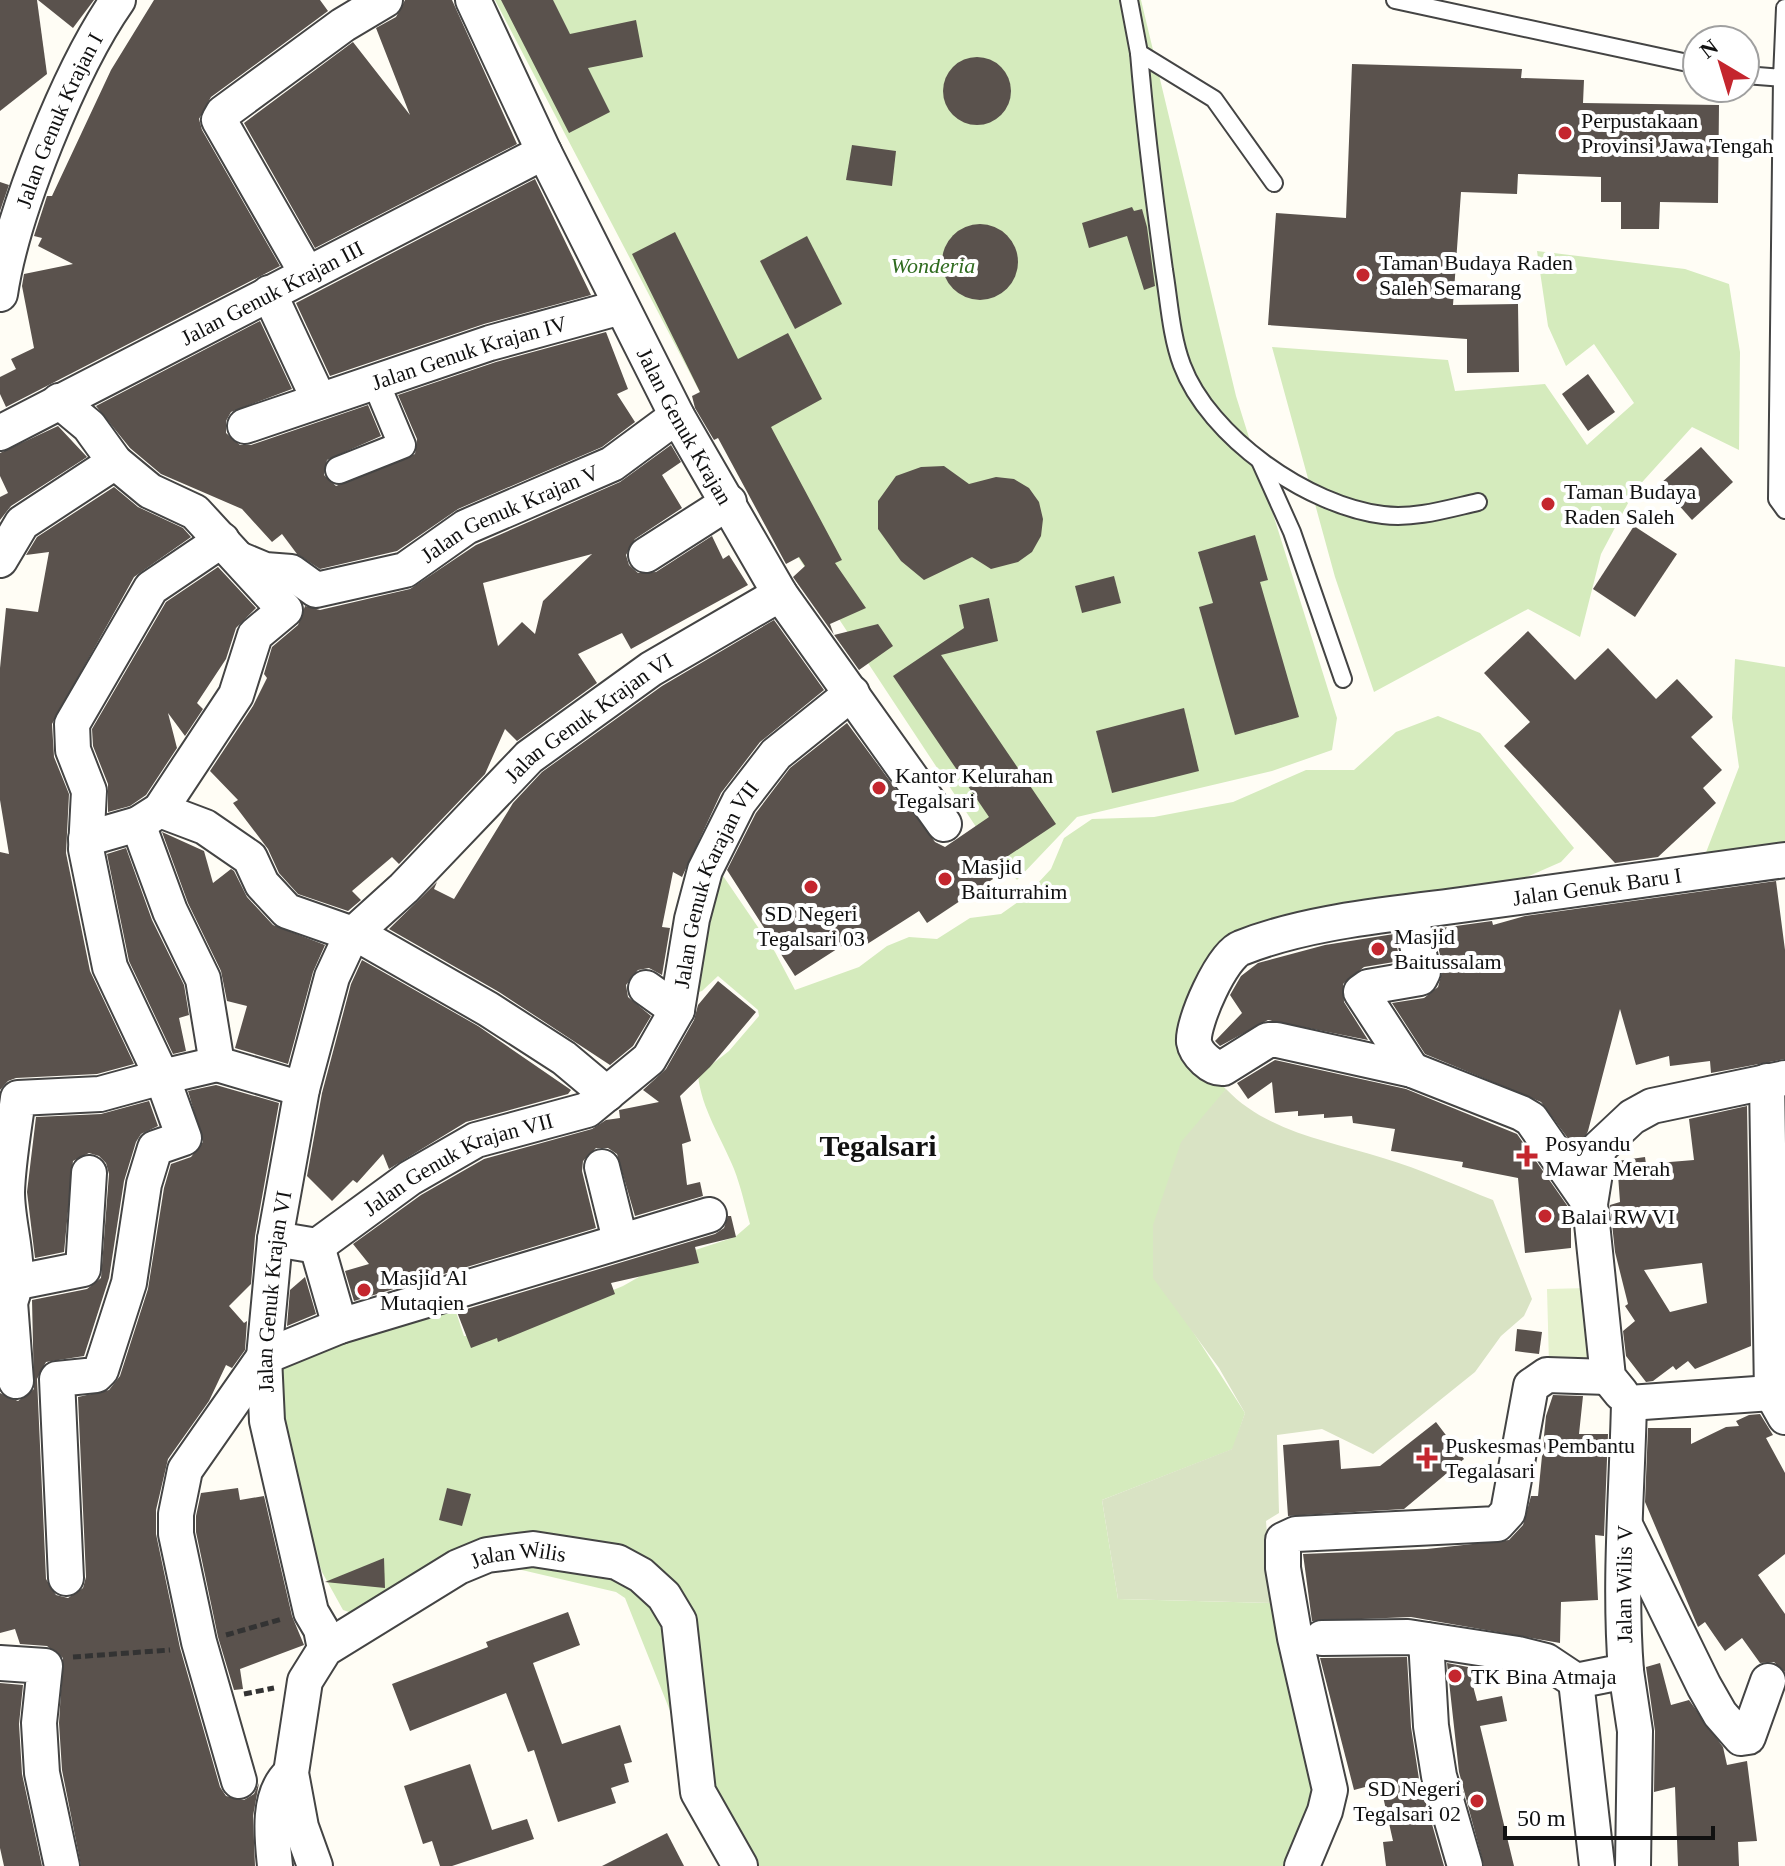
<svg xmlns="http://www.w3.org/2000/svg" width="1785" height="1866" font-family="'Times New Roman',serif">
<rect width="100%" height="100%" fill="#fffdf5"/>
<g fill="#d5ebbd">
<path d="M495 0H1141L1236 396 1337 718 1332 750 1272 771 1077 817 1017 880 986 842 740 469Z"/>
<path d="M1537 251 1685 269 1729 284 1740 352 1739 450 1692 427 1635 490 1601 554 1580 637 1528 609 1374 692 1335 577 1272 347 1448 360 1455 391 1545 384 1587 445 1634 403 1594 344 1566 366 1548 326Z"/>
<path d="M1735 659 1785 667V842L1705 855 1739 767 1732 718Z"/>
<path d="M1438 716 1480 733 1574 848 1561 862 1513 883 1212 962 1209 1075 1226 1089 1216 1104 1188 1324 1245 1413 1233 1449 1102 1500 1118 1599 1272 1603 1322 1782 1290 1866H746L690 1761 625 1598 616 1592 509 1567 494 1568 355 1614 343 1610 322 1572 295 1494 272 1376 285 1361 452 1300 464 1336 498 1337 623 1286 674 1257 735 1237 750 1224C745 1206 741 1187 734 1169 722 1139 701 1108 698 1075L729 1051 759 1016 758 1010 718 976 702 991 692 994 717 867 775 952 795 990 859 967 887 946 909 937 937 939 970 918 1001 914 1025 897 1051 869 1064 838 1092 819 1154 817 1233 802 1306 770H1354L1396 732Z"/>
</g>
<path fill="#d9e3c4" d="M1226 1089C1267 1132 1329 1141 1383 1158 1421 1169 1457 1186 1493 1200L1532 1299 1524 1316 1501 1336 1475 1372 1373 1454 1322 1429 1277 1435 1279 1513 1266 1521 1272 1603 1118 1599 1102 1500 1232 1449 1245 1413 1219 1368 1153 1278V1225L1181 1142Z"/>
<path fill="#e6f2cf" d="M1588 1288 1590 1363 1549 1364 1547 1289Z"/>
<g fill="#5a524d" fill-rule="evenodd">
<path d="M0 0H37L47 74 0 111Z"/>
<path d="M38 0H94L73 28Z"/>
<path d="M154 0H320L328 11 211 97 199 119 202 130 280 266 6 407 0 394V377L16 369 11 359 34 348 22 286 24 274 73 264 38 246 42 238 34 236 47 196H52L111 70Z"/>
<path d="M405 0H452L517 144 315 248 244 123 353 42 410 115 376 28 396 17Z"/>
<path d="M501 0H553L570 34 636 20 643 57 588 68 610 112 569 133Z"/>
<circle cx="977" cy="91" r="34"/>
<path d="M1352 64 1522 69 1521 78 1584 80 1583 103 1719 105 1718 203 1660 202 1659 229H1621V202H1601V177L1518 174 1517 194 1461 192 1453 305 1518 304 1519 372 1467 373V339L1268 325 1276 213 1346 218Z"/>
<path d="M852 145 896 151 892 186 846 180Z"/>
<path d="M535 179 591 295 484 324 330 376 296 303Z"/>
<path d="M0 182 9 185 0 211Z"/>
<path d="M1132 207 1134 211 1142 209 1147 227 1155 286 1144 290 1127 236 1089 248 1082 223Z"/>
<circle cx="980" cy="262" r="38"/>
<path d="M675 232 738 359 788 333 822 399 771 427 842 560 835 563 866 608 830 624 834 635 878 624 893 646 859 670 793 577 805 566 799 557 786 564 718 438 714 440 695 408 692 396 700 392 632 254Z"/>
<path d="M807 236 842 304 795 329 760 261Z"/>
<path d="M260 321 292 389 231 412 226 421V433L240 445H251L368 405 381 436 327 460 324 475 336 486 415 454 417 439 398 395 496 362 606 332 628 389 617 394 635 422 602 447 458 509 397 551 320 569 297 554 282 534 272 542 242 509 161 474 130 448 96 406Z"/>
<path d="M1588 374 1615 412 1588 431 1562 394Z"/>
<path d="M58 426 87 457 11 506 0 520V497L8 493 0 476V453Z"/>
<path d="M671 445 681 462 662 475 682 508 635 539 626 555 629 565 638 573 656 572 712 536 723 559 729 555 748 585 631 649 622 633 578 654 597 683 517 741 505 729 485 774 399 864 392 857 352 891 361 900 348 911 298 894 279 873 268 849 233 803 238 800 210 771 253 706 267 678 264 674 272 647 298 625 305 606 320 610 410 589 476 545 620 482ZM592 554 543 601 535 634 522 622 498 646 483 583Z"/>
<path d="M1701 447 1733 482 1692 520 1660 484Z"/>
<path d="M944 466 969 484 996 477 1014 479 1029 488 1039 502 1043 519 1041 536 1032 552 1018 562 991 569 972 557 924 580 901 561 878 529V501L896 476 921 467Z"/>
<path d="M114 487 138 507 183 528 191 537 134 577 52 724 54 757 69 794 66 853 90 971 134 1064 97 1074 16 1078 8 1081 0 1090V852L9 854 0 800V668L6 608 38 612 49 552 26 555 37 537Z"/>
<path d="M1634 526 1677 554 1635 617 1593 589Z"/>
<path d="M1255 535 1268 580 1260 582 1299 717 1235 735 1199 607 1213 603 1198 552Z"/>
<path d="M218 567 256 608 236 628 226 659 197 703 203 709 185 736 168 713 177 748 146 795 130 806 108 812V784L93 746 92 729 166 602Z"/>
<path d="M1114 576 1121 603 1082 613 1075 586Z"/>
<path d="M989 598 998 641 941 655 1056 824 987 870 993 879 927 923 919 911 861 948 854 938 795 976 727 870 756 813 790 768 847 723 935 842 945 847 989 817 893 676 964 628 959 605Z"/>
<path d="M774 620 824 690 760 742 721 793 682 877 673 872 662 927 670 928 662 975 649 968 638 970 626 985 628 997 651 1016 633 1046 610 1065 499 992 389 929 437 882 434 889 454 899 513 803 542 772 662 686Z"/>
<path d="M1528 631 1575 680 1608 648 1656 699 1677 679 1713 717 1691 737 1722 770 1703 788 1716 803 1658 857 1615 863 1504 746 1530 722 1484 673Z"/>
<path d="M1184 708 1199 771 1112 793 1096 731Z"/>
<path d="M162 832 204 851 213 883 231 869 234 871 247 897 273 925 325 945 313 972 288 1064 235 1048 247 1006 227 1001 221 971 188 903Z"/>
<path d="M126 848 152 920 184 985 189 1015 179 1018 186 1051 173 1054 129 961 107 854Z"/>
<path d="M1776 881 1785 950V1059L1711 1073 1710 1061 1670 1066 1669 1056 1636 1065 1620 1009 1588 1131 1578 1152 1541 1102 1425 1054 1392 1003 1424 998 1438 987 1443 968 1434 929 1492 921 1493 925 1525 916Z"/>
<path d="M1394 934 1400 961 1364 967 1343 984 1344 1002 1368 1040 1268 1020 1220 1046 1215 1041 1242 1013 1230 995 1241 976 1258 963 1325 945Z"/>
<path d="M362 960 478 1026 571 1090 568 1094 466 1122 389 1169 383 1154 357 1183 353 1180 332 1201 307 1176 322 1093 351 984Z"/>
<path d="M718 981 756 1012 710 1067 680 1096 691 1141 682 1144 687 1185 700 1182 703 1196 635 1216 617 1154 608 1148H596L583 1161 582 1171 596 1228 354 1301 345 1271 369 1264 353 1244 421 1195 484 1159 592 1129 606 1120 620 1118 619 1110 659 1102 643 1090 666 1069 694 1020 698 1005Z"/>
<path d="M1275 1060 1406 1089 1517 1134 1571 1211V1248L1525 1253 1518 1178 1462 1167 1463 1162 1391 1151 1395 1129 1353 1123 1352 1116 1324 1118V1114L1298 1116V1111L1275 1113 1272 1082 1248 1099 1237 1083Z"/>
<path d="M216 1085 279 1103 255 1236 251 1284 229 1306 244 1323 247 1321 245 1350 232 1368 226 1365 209 1401 168 1459 156 1510V1534L180 1648 220 1787 226 1796 244 1800 254 1794 259 1783 253 1816 255 1866H81L62 1770 59 1723 63 1658 47 1646 20 1644 15 1629 0 1633V1393L18 1401 34 1389 32 1300 87 1289 101 1278 109 1174 106 1163 99 1156 89 1153 73 1161 64 1252 35 1258 27 1192 36 1117 101 1114 149 1101 158 1126 141 1134 136 1142 124 1181 109 1278 84 1356 46 1362 37 1379 46 1579 56 1595 68 1598 83 1588 86 1577 78 1397 109 1390 120 1376 148 1289 164 1188 171 1164 191 1157 203 1142 188 1091Z"/>
<path d="M1747 1106 1751 1346 1695 1369 1688 1361 1676 1370 1673 1366 1653 1381 1646 1382 1626 1356 1623 1331 1635 1321 1625 1306 1628 1304 1615 1252 1610 1205 1620 1202 1617 1161 1645 1157 1646 1164 1694 1160 1689 1119ZM1702 1263 1707 1303 1670 1312 1644 1270Z"/>
<path d="M728 1216H731L736 1237 695 1247 699 1263 611 1283 615 1294 498 1342 497 1338 471 1348 457 1312 715 1234 724 1228Z"/>
<path d="M305 1277 316 1314 287 1326 290 1290Z"/>
<path d="M1517 1329 1542 1332 1539 1354 1515 1351Z"/>
<path d="M1553 1395 1583 1396 1579 1434H1608L1604 1536 1595 1535 1598 1600 1561 1602 1560 1643 1411 1617 1312 1621 1303 1554 1427 1549 1509 1540 1523 1525 1531 1496H1538L1546 1416Z"/>
<path d="M1760 1414 1773 1435 1766 1438 1785 1473V1554L1758 1575 1785 1614V1672L1774 1662 1760 1663 1742 1638 1725 1651 1705 1622 1698 1627 1645 1502 1648 1428H1691V1444L1726 1427 1739 1426 1736 1421 1749 1415Z"/>
<path d="M1436 1422 1464 1459 1404 1509 1288 1516 1283 1445 1339 1440 1341 1469 1380 1466Z"/>
<path d="M238 1488 240 1500 264 1496 292 1616 304 1645 240 1669 243 1689 234 1690 218 1637 196 1532V1516L201 1493Z"/>
<path d="M447 1488 471 1494 462 1526 439 1520Z"/>
<path d="M384 1558 385 1588 325 1582Z"/>
<path d="M568 1612 580 1645 533 1663 562 1744 620 1725 632 1762 624 1764 629 1782 611 1788 616 1803 558 1822 534 1750 528 1752 506 1693 410 1731 392 1684 488 1647 486 1642Z"/>
<path d="M1407 1657 1411 1727 1419 1779 1444 1866H1386L1383 1842 1393 1841 1380 1783 1354 1790 1320 1658Z"/>
<path d="M1447 1663 1468 1667 1477 1701 1502 1696 1507 1721 1480 1726 1514 1866H1484L1459 1772Z"/>
<path d="M1660 1663 1671 1705 1689 1700 1723 1747 1727 1765 1747 1761 1757 1841 1738 1842 1739 1866H1678L1675 1787 1654 1792 1655 1731 1646 1667Z"/>
<path d="M0 1683 23 1685 19 1724 22 1774 42 1866H4L0 1848Z"/>
<path d="M470 1764 492 1830 527 1819 534 1839 452 1866H440L432 1841 423 1844 404 1786Z"/>
<path d="M667 1833 684 1866H602Z"/>
</g>
<g fill="none" stroke-linecap="round" stroke-linejoin="round">
<defs>
<g id="service">
<path d="M1129 0 1139 53 1214 99 1274 183"/>
<path d="M1395 0 1697 65"/>
<path d="M1139 53C1145 126 1154 197 1164 270 1169 300 1171 336 1182 365 1209 437 1308 506 1383 515 1415 519 1447 509 1478 502"/>
<path d="M1745 75 1782 78 1785 8"/>
<path d="M1782 78 1777 499 1785 510"/>
<path d="M1260 461 1292 532 1343 679"/>
</g>
<path id="pedestrian" d="M339 470 402 445 376 383"/>
<g id="minor">
<path id="s1" d="M473 0 544 152 677 416 780 594 944 824"/>
<path d="M306 272 219 120 223 113 343 25 385 0"/>
<path d="M269 293 319 400"/>
<path id="s2" d="M0 294C12 213 71 67 118 0"/>
<path d="M59 401 89 426 115 462 150 491 195 512 285 610 255 635 236 695 160 810 138 824 86 839"/>
<path id="s3" d="M245 426 490 343 621 307"/>
<path id="s4" d="M0 433 544 152"/>
<path d="M646 555 729 502"/>
<path d="M0 560 22 523 115 462"/>
<path id="s5" d="M241 560 265 570 291 572 316 590 405 570 466 527 612 464 677 416"/>
<path d="M160 810 205 827 250 858 262 884 287 911 364 938 488 1009 564 1058 607 1094"/>
<path d="M138 824 170 911 203 979 217 1064 302 1089"/>
<path d="M1410 912 1423 972 1420 978 1368 987 1361 992 1412 1070"/>
<path d="M646 988 677 1010"/>
<path d="M217 1064 162 1077 110 967 86 849 89 791 73 750 72 724 151 588 222 540"/>
<path d="M1767 1081 1772 1394 1785 1417"/>
<path d="M602 1167 620 1240"/>
<path id="s6" d="M1590 1204 1531 1119 1521 1113 1412 1070 1277 1040H1268L1223 1068C1212 1069 1196 1054 1194 1042 1192 1023 1222 955 1241 948 1309 921 1389 915 1461 905 1569 890 1677 875 1785 860"/>
<path id="s7" d="M275 1239 317 1246 410 1178 476 1140 587 1110 649 1059 677 1010 692 919 705 870 739 802 776 754 852 693"/>
<path d="M317 1246 340 1326"/>
<path d="M18 1282 83 1269 89 1173"/>
<path d="M10 1302 16 1381"/>
<path d="M0 1305 10 1302C24 1269 7 1229 7 1192 8 1161 14 1129 18 1098L100 1094 162 1077 184 1138 155 1148 144 1184 129 1283 101 1370 96 1375 57 1379 66 1578"/>
<path d="M1621 1393 1608 1377 1590 1204 1599 1148 1632 1117 1652 1106 1785 1078"/>
<path d="M1629 1403 1785 1392"/>
<path d="M1627 1529 1704 1686 1720 1714 1741 1738 1748 1737 1768 1681"/>
<path d="M1322 1638 1408 1637 1518 1654 1546 1661 1576 1681"/>
<path d="M1426 1640 1431 1726 1439 1776 1465 1866"/>
<path id="s8" d="M325 1649 321 1629 311 1612 267 1421 264 1357 275 1239 302 1089 332 977 351 936 404 888 529 757 651 669 780 594"/>
<path d="M0 1663 45 1666 39 1723 42 1773 62 1866"/>
<path d="M1626 1671 1635 1731 1633 1866"/>
<path d="M239 1781 199 1642 176 1534V1514L185 1470 264 1357 340 1326 709 1215"/>
<path d="M275 1866C272 1837 267 1795 290 1774"/>
<path id="s9" d="M315 1866 301 1827 291 1773 305 1681 325 1649 458 1567 487 1555 533 1549 617 1562 641 1575 664 1596 679 1621 698 1792 740 1866"/>
<path d="M1302 1866 1325 1811 1330 1790 1295 1638 1283 1568V1540L1296 1534 1497 1524 1508 1512 1531 1386 1547 1375 1608 1377"/>
<path id="s10" d="M1597 1866 1576 1681 1626 1671C1619 1581 1627 1493 1629 1403"/>
</g>
</defs>
<use href="#service" stroke="#444" stroke-width="20"/>
<use href="#pedestrian" stroke="#444" stroke-width="30"/>
<use href="#minor" stroke="#444" stroke-width="38"/>
<g stroke="#333" stroke-width="5" stroke-dasharray="8 4" stroke-linecap="butt">
<path d="M226 1635 282 1619"/>
<path d="M73 1657 170 1650"/>
<path d="M244 1694 274 1688"/>
</g>
<use href="#service" stroke="#fff" stroke-width="16"/>
<use href="#pedestrian" stroke="#fff" stroke-width="26"/>
<use href="#minor" stroke="#fff" stroke-width="34"/>
</g>
<g fill="#c4262e" stroke="#fff" stroke-width="3">
<circle cx="1565" cy="133" r="8"/>
<circle cx="1363" cy="275" r="8"/>
<circle cx="1548" cy="504" r="8"/>
<circle cx="879" cy="788" r="8"/>
<circle cx="945" cy="879" r="8"/>
<circle cx="811" cy="887" r="8"/>
<circle cx="1378" cy="949" r="8"/>
<path d="M1523 1144h8v8h8v8h-8v8h-8v-8h-8v-8h8z"/>
<circle cx="1545" cy="1216" r="8"/>
<circle cx="364" cy="1290" r="8"/>
<path d="M1423 1446h8v8h8v8h-8v8h-8v-8h-8v-8h8z"/>
<circle cx="1455" cy="1676" r="8"/>
<circle cx="1477" cy="1801" r="8"/>
</g>
<g text-anchor="middle" dominant-baseline="central" stroke-width="8" stroke-linejoin="round" paint-order="stroke">
<g font-size="22" fill="#111" stroke="#fff" text-anchor="start">
<text x="1581" y="120">Perpustakaan<tspan x="1581" dy="25">Provinsi Jawa Tengah</tspan></text>
<text x="1379" y="262">Taman Budaya Raden<tspan x="1379" dy="25">Saleh Semarang</tspan></text>
<text x="1564" y="491">Taman Budaya<tspan x="1564" dy="25">Raden Saleh</tspan></text>
<text x="895" y="775">Kantor Kelurahan<tspan x="895" dy="25">Tegalsari</tspan></text>
<text x="961" y="866">Masjid<tspan x="961" dy="25">Baiturrahim</tspan></text>
<text x="811" y="913" text-anchor="middle">SD Negeri<tspan x="811" dy="25">Tegalsari 03</tspan></text>
<text x="1394" y="936">Masjid<tspan x="1394" dy="25">Baitussalam</tspan></text>
<text x="1545" y="1143">Posyandu<tspan x="1545" dy="25">Mawar Merah</tspan></text>
<text x="1561" y="1216">Balai RW VI</text>
<text x="380" y="1277">Masjid Al<tspan x="380" dy="25">Mutaqien</tspan></text>
<text x="1445" y="1445">Puskesmas Pembantu<tspan x="1445" dy="25">Tegalasari</tspan></text>
<text x="1471" y="1676">TK Bina Atmaja</text>
<text x="1461" y="1788" text-anchor="end">SD Negeri<tspan x="1461" dy="25">Tegalsari 02</tspan></text>
</g>
<g font-size="22" fill="#111" stroke="#fff">
<text stroke="none"><textPath href="#s2" startOffset="184">Jalan Genuk Krajan I</textPath></text>
<text stroke="none"><textPath href="#s4" startOffset="306">Jalan Genuk Krajan III</textPath></text>
<text stroke="none"><textPath href="#s3" startOffset="236">Jalan Genuk Krajan IV</textPath></text>
<text stroke="none"><textPath href="#s1" startOffset="476">Jalan Genuk Krajan</textPath></text>
<text stroke="none"><textPath href="#s5" startOffset="294">Jalan Genuk Krajan V</textPath></text>
<text stroke="none"><textPath href="#s8" startOffset="1056">Jalan Genuk Krajan VI</textPath></text>
<text stroke="none"><textPath href="#s7" startOffset="618">Jalan Genuk Karajan VII</textPath></text>
<text stroke="none"><textPath href="#s6" startOffset="944">Jalan Genuk Baru I</textPath></text>
<text stroke="none"><textPath href="#s7" startOffset="208">Jalan Genuk Krajan VII</textPath></text>
<text stroke="none"><textPath href="#s8" startOffset="366">Jalan Genuk Krajan VI</textPath></text>
<text stroke="none"><textPath href="#s9" startOffset="446">Jalan Wilis</textPath></text>
<text stroke="none"><textPath href="#s10" startOffset="324">Jalan Wilis V</textPath></text>
</g>
<g font-size="22" font-style="italic" fill="#2f6b1f" stroke="#fff">
<text x="933" y="265">Wonderia</text>
</g>
<g font-size="30" font-weight="bold" fill="#111" stroke="#fff">
<text x="878" y="1145">Tegalsari</text>
</g>
</g>
<g transform="translate(1721 64) rotate(322)"><circle r="38" fill="#ffffff" stroke="#a0a0a0" stroke-width="2"/>
<path d="M0-6L14 30L0 20L-14 30Z" fill="#c4262e"/>
<text y="-12" font-size="22" font-weight="bold" text-anchor="middle" fill="#111111">N</text>
</g>
<path d="M1505 1826v12h208v-12" fill="none" stroke="#111111" stroke-width="4"/>
<text x="1517" y="1826" font-size="24" fill="#111111" stroke="#ffffff" stroke-width="6" paint-order="stroke">50 m</text>
</svg>
